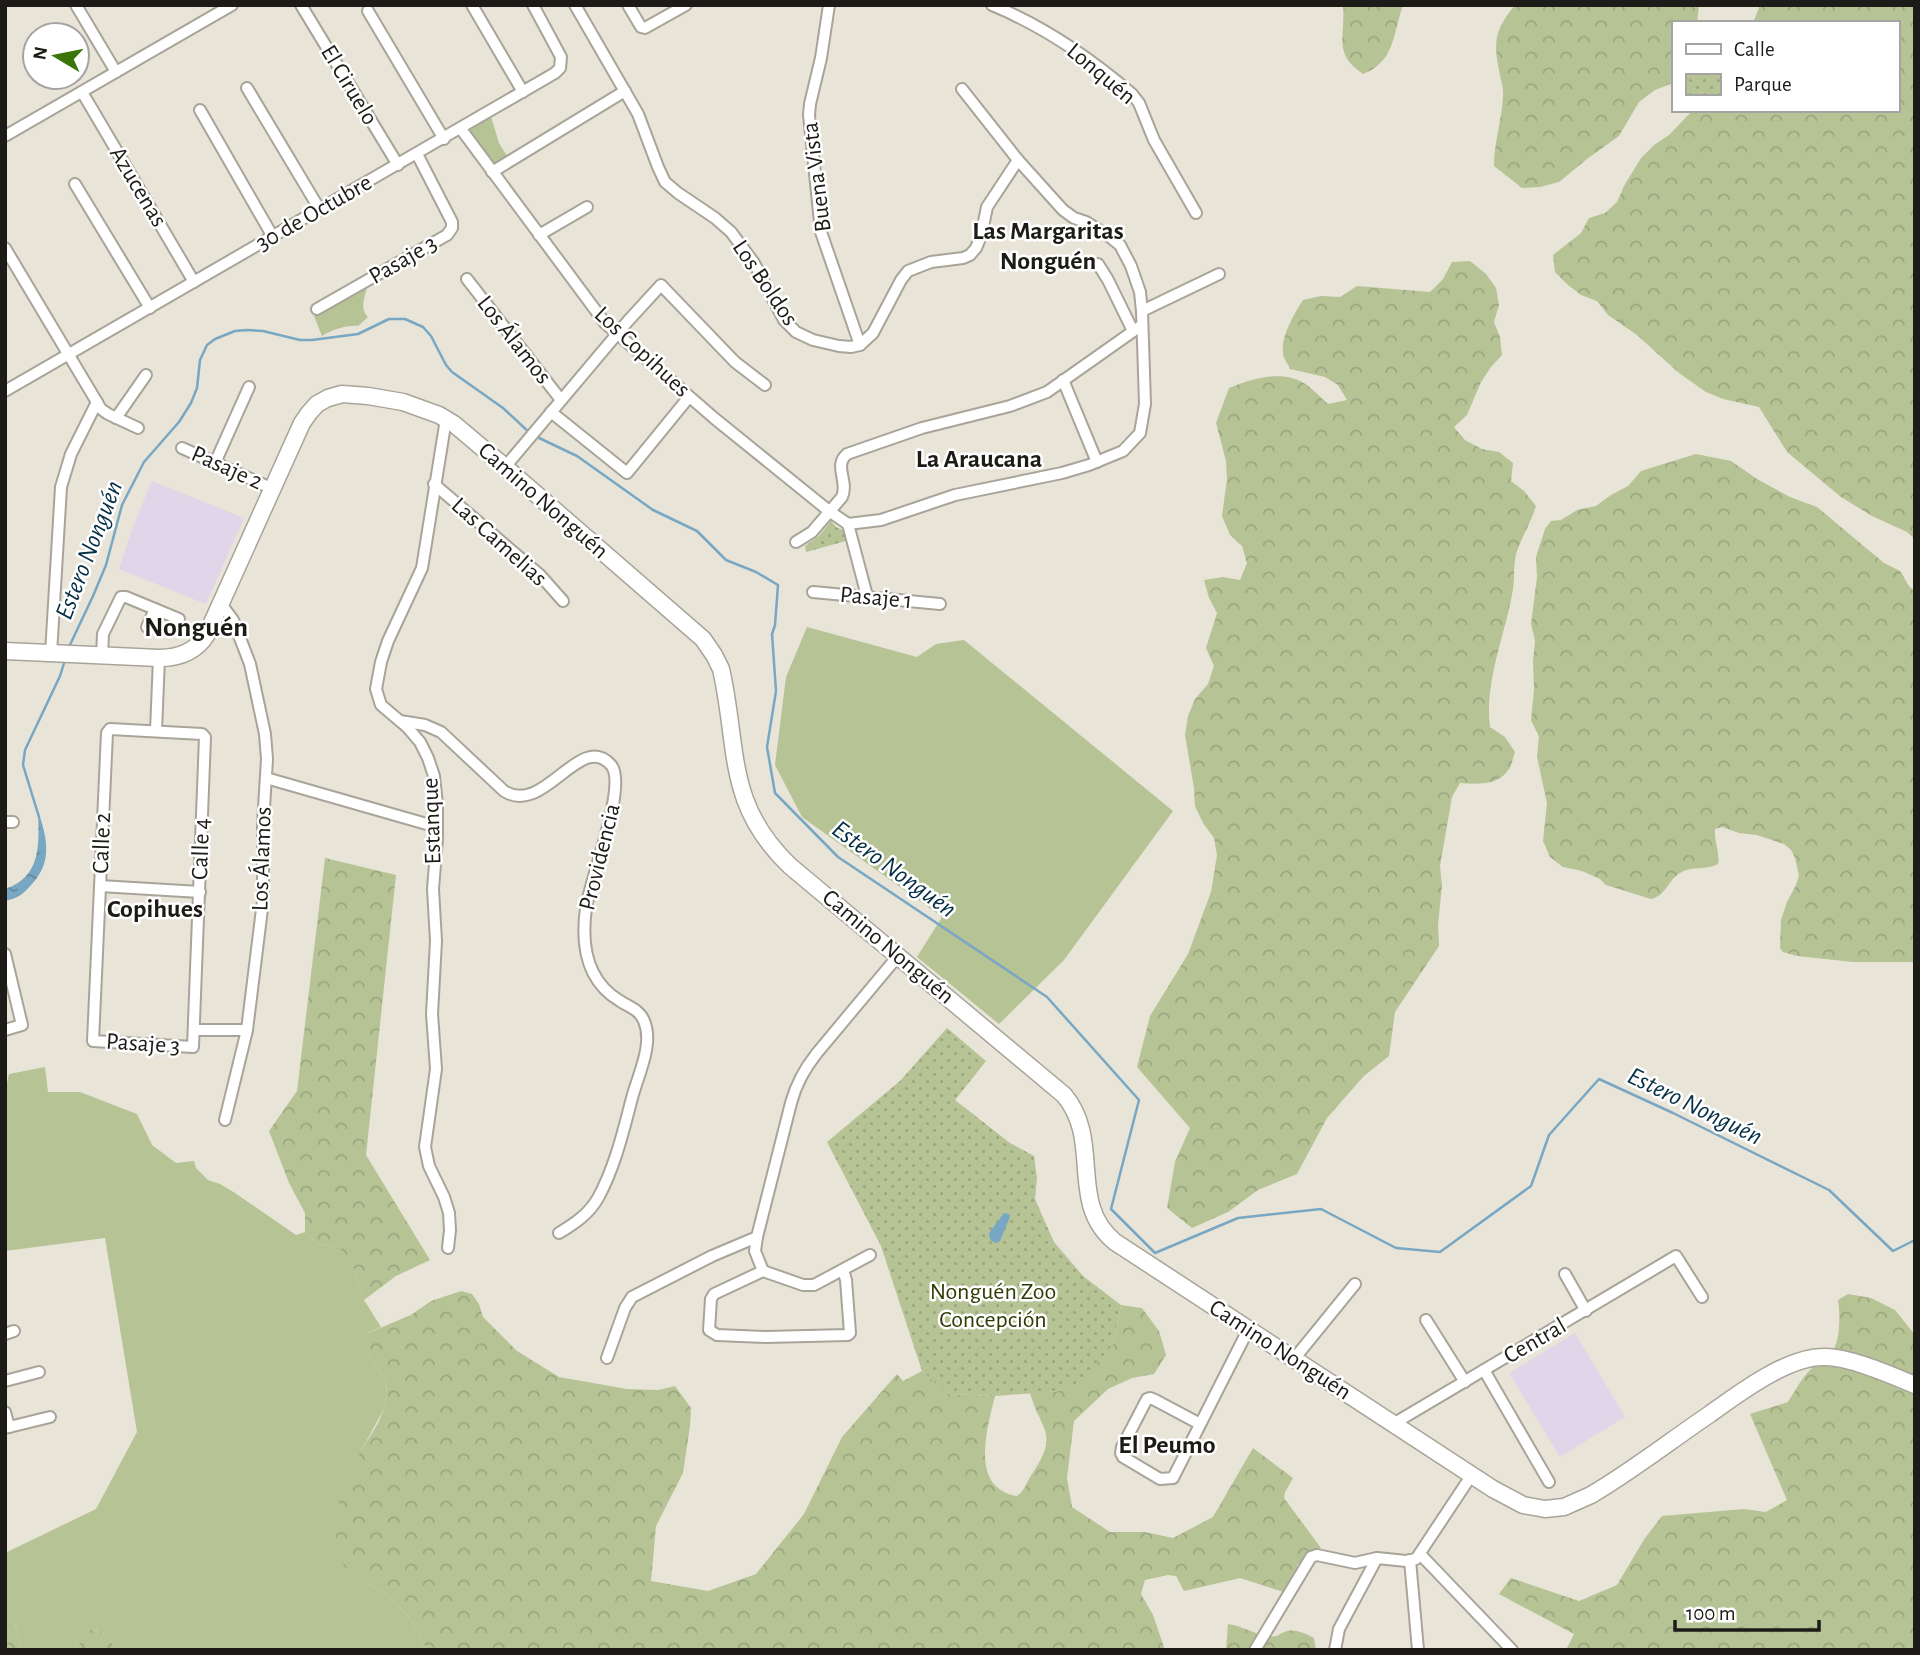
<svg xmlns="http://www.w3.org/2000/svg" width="1920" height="1655" font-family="'Alegreya Sans',sans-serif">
<defs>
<pattern id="forest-crowns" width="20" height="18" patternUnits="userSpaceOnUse" patternTransform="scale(1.75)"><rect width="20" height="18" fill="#b5c395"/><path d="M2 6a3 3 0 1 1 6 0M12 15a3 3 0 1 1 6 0" fill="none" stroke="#9ba780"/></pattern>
<pattern id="park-dots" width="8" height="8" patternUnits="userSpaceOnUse" patternTransform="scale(1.75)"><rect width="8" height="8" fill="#b5c395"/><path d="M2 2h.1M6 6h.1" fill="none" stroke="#9ba780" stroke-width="1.8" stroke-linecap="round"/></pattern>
<pattern id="water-ripples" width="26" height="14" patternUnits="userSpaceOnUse" patternTransform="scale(1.75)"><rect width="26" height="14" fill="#78a7c4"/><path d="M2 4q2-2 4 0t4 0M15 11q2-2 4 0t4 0" fill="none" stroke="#62879e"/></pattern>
</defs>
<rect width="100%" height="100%" fill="#e9e4d8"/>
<g fill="#e1d5e9">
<path d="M152 481 244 518 206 604 119 569 132 529Z"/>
<path d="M1575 1333 1625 1417 1560 1457 1509 1373Z"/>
</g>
<g fill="#b5c395">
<path d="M491 117 499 143 507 156 492 168 463 130Z"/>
<path d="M367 288C364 298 360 309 368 317L358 326C346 325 332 330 322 336L314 316Z"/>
<path d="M807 627 917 657 936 644 964 640 1173 811 1064 960 999 1024 917 957 942 917 802 817 775 765 786 677Z"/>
<path d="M45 1067 48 1092H80L137 1114 152 1145 176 1163 194 1161 196 1168 208 1180 220 1184 235 1193 296 1235 305 1232 317 1244 338 1247 344 1251 352 1264 364 1300 381 1327 368 1333V1354L386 1381 387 1394 385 1407 361 1451 357 1578 388 1595 411 1619 427 1650H115L113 1644 101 1631 92 1630 74 1650H21L15 1623 5 1616V1553L96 1509 137 1432 105 1238 5 1251V1092L9 1074Z"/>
</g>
<g fill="url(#forest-crowns)">
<path d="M1343 5H1403C1393 33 1395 62 1363 74 1332 53 1346 36 1343 5Z"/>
<path d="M1515 5H1699L1697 23H1673V83L1655 90 1639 102 1619 136 1587 159 1559 182 1540 187 1522 188 1494 166C1494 142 1502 120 1503 96 1504 89 1501 82 1500 75 1493 42 1494 31 1515 5Z"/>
<path d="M1760 5H1915V539L1907 532 1872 516 1841 497 1787 452 1759 407 1723 399 1706 392 1679 373 1637 335 1608 315 1597 301 1581 295 1568 285 1555 272 1553 255 1581 233 1589 218 1605 213 1617 202 1624 186 1641 158 1654 145 1669 135 1693 110H1897V23H1753Z"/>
<path d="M1470 261 1486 274 1496 288 1499 305 1494 322 1500 337 1502 355 1491 367 1481 382 1467 415 1454 427 1465 440 1482 449 1499 452 1513 463 1511 481 1524 491 1536 506C1531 522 1523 535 1517 551 1513 563 1515 576 1513 589 1506 633 1484 682 1490 727L1505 737 1515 752C1513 757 1512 765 1509 769 1498 786 1478 784 1460 783L1452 797 1440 866 1442 886 1438 924 1439 946 1395 1012 1389 1056 1364 1076 1327 1118 1297 1174 1258 1190 1228 1212 1192 1228 1167 1208 1175 1162 1190 1128 1137 1067 1150 1016 1188 954 1211 892 1217 855 1214 838 1203 823 1195 806 1194 788 1185 735 1188 716 1195 699 1208 684 1214 666 1206 648 1217 613 1209 598 1204 580 1223 577 1240 580 1247 563 1242 546 1230 535 1222 516 1227 479 1226 461 1216 423 1229 388C1249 379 1281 370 1302 382 1311 387 1320 397 1328 404L1347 400 1338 385 1325 377 1290 369C1288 364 1283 358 1283 353 1281 336 1294 314 1303 300L1321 296 1340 297 1357 286 1430 292 1443 279 1452 262Z"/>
<path d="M1696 454 1731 461 1757 479 1790 497 1817 507 1884 563 1900 571 1909 586 1915 592V962H1853L1797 956 1783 952 1780 948 1781 920 1787 902 1796 885 1799 876 1795 858 1791 850 1784 844 1757 835 1739 833 1722 827 1715 829C1714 842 1720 852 1718 864 1706 871 1692 865 1680 873 1668 880 1666 896 1651 899L1606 885 1600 879 1582 871 1563 867 1550 857 1543 841 1547 803 1537 757 1539 737 1531 720 1534 690 1533 661 1535 641 1531 624 1537 577 1536 557 1545 529 1551 521 1561 520 1577 510 1596 506 1611 495 1628 486 1641 471Z"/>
<path d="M325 858 396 875 366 1155 430 1260 396 1276 364 1300 352 1264 344 1252 338 1247 317 1244 305 1232V1213L289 1183 269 1131 297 1091Z"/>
<path d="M461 1291 472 1294 479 1304 483 1317 517 1351 559 1377 627 1389 658 1390 675 1386 691 1408 690 1426 683 1473 656 1526 651 1581 708 1591 756 1574 804 1514 842 1437 897 1374 903 1381 922 1371 949 1394 995 1396C987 1429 969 1488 1017 1496 1026 1489 1026 1483 1032 1474 1060 1432 1041 1432 1030 1393L1060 1391 1113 1344 1121 1305 1142 1308 1159 1331 1166 1355 1154 1374 1132 1378 1108 1389 1074 1421 1067 1478 1072 1507 1110 1532H1145L1173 1538 1213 1517 1253 1448 1293 1478 1285 1492 1284 1498 1321 1548 1297 1565 1296 1596 1240 1578 1184 1591 1176 1576 1168 1575 1145 1580 1141 1594 1153 1615 1165 1650H427L411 1619 388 1595 357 1578 343 1565 334 1529 340 1495 361 1451 378 1423 385 1407 387 1394 386 1381 368 1354 366 1346 368 1333 411 1315 431 1301Z"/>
<path d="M1848 1294 1871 1298 1895 1310 1915 1335V1650H1566L1574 1634 1499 1594 1511 1578 1579 1601 1617 1585 1645 1538 1662 1516 1744 1509 1766 1512 1787 1500 1750 1414 1788 1402C1795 1391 1801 1379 1810 1370 1817 1364 1826 1360 1831 1353 1841 1342 1840 1313 1838 1300Z"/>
<path d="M5 1616 15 1623 21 1650H5Z"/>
<path d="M1228 1624C1242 1626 1253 1633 1266 1636 1278 1638 1278 1634 1287 1631 1297 1629 1306 1634 1314 1638L1316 1650H1226Z"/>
<path d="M91 1630 101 1631 113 1644 115 1650H74Z"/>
</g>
<g fill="url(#park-dots)">
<path d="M831 521 836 527 845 531 846 541 806 552 805 546 819 536Z"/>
<path d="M947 1028 986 1061 955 1100 1010 1143 1034 1156 1037 1178 1035 1199 1054 1242 1083 1276 1121 1305 1113 1344 1083 1381 1060 1391 995 1396 948 1394 922 1371 881 1246 827 1142 900 1081Z"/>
</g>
<g fill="url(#water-ripples)">
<path d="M38 811C47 837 53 862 32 884 23 894 19 898 5 901V889C42 877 39 843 38 811Z"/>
<path d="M1004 1213 1009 1214 1010 1217 1000 1241 997 1243C991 1242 989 1239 989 1233Z"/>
</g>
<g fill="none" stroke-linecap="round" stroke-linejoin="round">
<g stroke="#78a7c4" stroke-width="2.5">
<path d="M537 437 577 456 653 510 697 531 726 560 756 572 778 585 775 625 772 634 776 691 767 747 775 793 838 857 1047 997 1139 1100 1111 1209 1155 1253 1238 1218 1321 1209 1396 1248 1440 1252 1531 1186 1549 1135 1599 1079 1673 1113 1829 1190 1893 1251 1915 1240"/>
<path d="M69 647 93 596 106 565 122 505 144 462 179 422 191 403 197 388 200 360 207 345 215 339 235 331 247 330 263 331 300 340H312L358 334 389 319H405L423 327 431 336 446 365 452 372 503 408 531 434"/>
<path d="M39 817 23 765 25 750 60 676 65 660"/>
</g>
<defs>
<g id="street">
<path d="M76 5 116 72"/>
<path d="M301 5 398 165"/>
<path d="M472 5 523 92"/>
<path d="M575 5 638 114 658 167 665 182 678 193 715 218 731 232 754 263 784 320 796 332 813 340 839 346 851 347 860 345 873 333 901 280 908 271 931 262 963 258 970 255 976 248 981 236 987 207 1018 160"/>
<path d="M628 5 641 27 645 28 686 5"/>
<path d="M829 5 821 58 810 104 809 115 821 232 860 345"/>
<path d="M992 5C1043 26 1090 58 1132 94L1139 103 1154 140 1196 213"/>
<path d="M368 11 444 139"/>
<path d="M247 88 320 210"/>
<path d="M82 92 194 282"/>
<path d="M200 110 273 237"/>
<path d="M461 129 605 323 714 418 829 511 848 524 881 520 955 495 1062 473 1089 465 1123 451 1140 433 1145 404 1142 311 1140 292 1131 266 1120 245 1110 237 1086 222 1074 218 1063 210 1018 160 962 89"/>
<path d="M5 136 232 5"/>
<path d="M492 172 625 91"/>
<path d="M75 184 150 308"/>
<path d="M539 235 587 207"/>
<path d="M5 248 101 409 108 414 138 428"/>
<path d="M1098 264 1108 280 1133 331"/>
<path d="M467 279 561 400"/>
<path d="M317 309 447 235 452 228V222L417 154"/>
<path d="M1142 311 1219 274"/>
<path d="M1063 380 1097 462"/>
<path d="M5 391 555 73 560 68 561 57 533 5"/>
<path d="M551 412 627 473 689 397"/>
<path d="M116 418 146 375"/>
<path d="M446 419 422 568 388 641 381 662 376 689 381 705 407 727 420 742 428 758 434 776 437 804V839L433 889 436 941 432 1014 436 1069 425 1147 429 1166 444 1197 449 1213 450 1230 448 1248"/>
<path d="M182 448 273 489"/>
<path d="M215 463 249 387"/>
<path d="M505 467 628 321 661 285 735 362 765 385"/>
<path d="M434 484 540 575 563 601"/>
<path d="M848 524 867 596"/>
<path d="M796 542 812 532 842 497C849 481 833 466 847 454L922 428 1010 406 1047 392 1142 325"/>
<path d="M813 592 940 604"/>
<path d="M221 604 233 620 250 664 265 734 267 759 263 824V901L247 1030 225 1120"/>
<path d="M147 627 155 609"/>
<path d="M51 654 61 487 71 454 97 402"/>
<path d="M102 656 103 634 121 597H126L179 619"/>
<path d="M400 721 425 725 441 732 504 791C544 817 580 730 611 765 628 784 590 880 586 908 581 944 586 981 620 1001 629 1007 640 1010 644 1021 654 1044 638 1075 632 1098 623 1132 615 1167 598 1198 589 1214 574 1224 559 1233"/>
<path d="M110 729 202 734 205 737 193 1047 93 1041 107 733Z"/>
<path d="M156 731 159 658"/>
<path d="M266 778 437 827"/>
<path d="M5 822H13"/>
<path d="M100 886 200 892"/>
<path d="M5 954 22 1025 5 1030"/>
<path d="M194 1030H247"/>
<path d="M843 1270 846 1280 850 1333 848 1335 766 1337 717 1335 709 1330 711 1299 714 1294 763 1271 803 1285H814L870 1255"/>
<path d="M763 1271 755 1251 757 1237 791 1103C796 1084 805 1068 817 1053L898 956"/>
<path d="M1565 1274 1586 1311"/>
<path d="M1426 1320 1465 1382"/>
<path d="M5 1334 14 1331"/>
<path d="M607 1358 625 1308 632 1297 712 1256 757 1237"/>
<path d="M1294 1359 1355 1284"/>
<path d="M1484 1370 1549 1482"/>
<path d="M5 1381 39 1372"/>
<path d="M5 1412 9 1427"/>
<path d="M1200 1424 1155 1400 1150 1398 1147 1399 1122 1447 1121 1453 1123 1457 1160 1479 1173 1478 1248 1330"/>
<path d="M1393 1424 1676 1256 1702 1297"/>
<path d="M5 1428 50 1417"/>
<path d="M1420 1554 1512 1650"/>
<path d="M1410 1560 1418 1650"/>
<path d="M1255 1650 1311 1557 1317 1555 1355 1563 1377 1558 1406 1561 1416 1559 1471 1476"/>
<path d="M1335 1650 1339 1629 1377 1558"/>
</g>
<path id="secondary" d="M5 651 159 658C179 658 196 652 207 634L302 423 309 413 317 404 328 398 342 394 368 396 403 402 439 415 454 424 505 467 703 639 714 655 721 669C739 748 725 804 790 866L1064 1095C1103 1141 1067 1203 1115 1242L1493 1489 1523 1505 1545 1509 1564 1507 1591 1495C1632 1471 1670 1441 1710 1414 1739 1393 1787 1357 1823 1357 1848 1356 1891 1375 1915 1385"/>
</defs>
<use href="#street" stroke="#a9a499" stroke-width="14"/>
<use href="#secondary" stroke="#a9a499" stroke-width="19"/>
<use href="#street" stroke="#fff" stroke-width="10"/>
<use href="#secondary" stroke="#fff" stroke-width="16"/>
</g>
<g text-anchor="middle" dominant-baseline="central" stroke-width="5" stroke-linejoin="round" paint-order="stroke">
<g font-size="24" fill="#1d1b17" stroke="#fff">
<text transform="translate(1101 74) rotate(40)">Lonquén</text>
<text transform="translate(349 85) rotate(59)">El Ciruelo</text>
<text transform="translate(817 177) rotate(-97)">Buena Vista</text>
<text transform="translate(138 187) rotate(59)">Azucenas</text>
<text transform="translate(314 213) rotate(-30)">30 de Octubre</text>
<text transform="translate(403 260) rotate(-30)">Pasaje 3</text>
<text transform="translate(765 283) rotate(56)">Los Boldos</text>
<text transform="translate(514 340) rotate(52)">Los Álamos</text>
<text transform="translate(642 352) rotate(43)">Los Copihues</text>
<text transform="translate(227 468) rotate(24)">Pasaje 2</text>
<text transform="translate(543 501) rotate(41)">Camino Nonguén</text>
<text transform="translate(499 542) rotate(42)">Las Camelias</text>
<text transform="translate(876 598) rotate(5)">Pasaje 1</text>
<text transform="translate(432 821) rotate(-92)">Estanque</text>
<text transform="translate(102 843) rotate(-88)">Calle 2</text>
<text transform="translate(201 849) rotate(-88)">Calle 4</text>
<text transform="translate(600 857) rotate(-76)">Providencia</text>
<text transform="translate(262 859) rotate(-88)">Los Álamos</text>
<text transform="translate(888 947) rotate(40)">Camino Nonguén</text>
<text transform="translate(143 1044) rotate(4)">Pasaje 3</text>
<text transform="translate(1535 1341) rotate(-30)">Central</text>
<text transform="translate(1280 1350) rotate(33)">Camino Nonguén</text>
</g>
<g font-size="24" fill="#303b04" stroke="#fff">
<text x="993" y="1292">Nonguén Zoo<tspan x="993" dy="28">Concepción</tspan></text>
</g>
<g font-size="26" font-weight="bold" fill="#1d1b17" stroke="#fff">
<text x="1048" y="231">Las Margaritas<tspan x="1048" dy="30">Nonguén</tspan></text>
<text x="979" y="459">La Araucana</text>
<text x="155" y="909">Copihues</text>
<text x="1167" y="1445">El Peumo</text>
</g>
<g font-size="26" font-style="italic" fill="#052f44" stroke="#fff">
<text transform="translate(89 550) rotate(-69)">Estero Nonguén</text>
<text transform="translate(894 869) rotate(36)">Estero Nonguén</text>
<text transform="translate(1695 1106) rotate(26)">Estero Nonguén</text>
</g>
<g font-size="28" font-weight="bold" fill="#1d1b17" stroke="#fff">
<text x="196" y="628">Nonguén</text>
</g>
</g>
<rect width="1920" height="1655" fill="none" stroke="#1d1b17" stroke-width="14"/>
<rect x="1672" y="21" width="228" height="91" fill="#ffffff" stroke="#a5a4a2" stroke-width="2"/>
<rect x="1686" y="44" width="35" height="10" fill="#ffffff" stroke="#a5a4a2" stroke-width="2"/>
<text x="1734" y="56" font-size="21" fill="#1d1b17">Calle</text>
<rect x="1686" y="74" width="35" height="21" fill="url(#park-dots)" stroke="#a5a4a2" stroke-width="2"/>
<text x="1734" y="91" font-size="21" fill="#1d1b17">Parque</text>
<g transform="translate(56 56) rotate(280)"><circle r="33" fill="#ffffff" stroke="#a5a4a2" stroke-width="2"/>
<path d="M0-5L12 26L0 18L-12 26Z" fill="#3a7509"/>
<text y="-10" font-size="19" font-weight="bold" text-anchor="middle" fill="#1d1b17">N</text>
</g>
<path d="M1675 1620v10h144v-10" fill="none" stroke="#1d1b17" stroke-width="3.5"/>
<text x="1686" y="1620" font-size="21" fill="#1d1b17" stroke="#ffffff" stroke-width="5" paint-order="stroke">100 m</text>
</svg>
